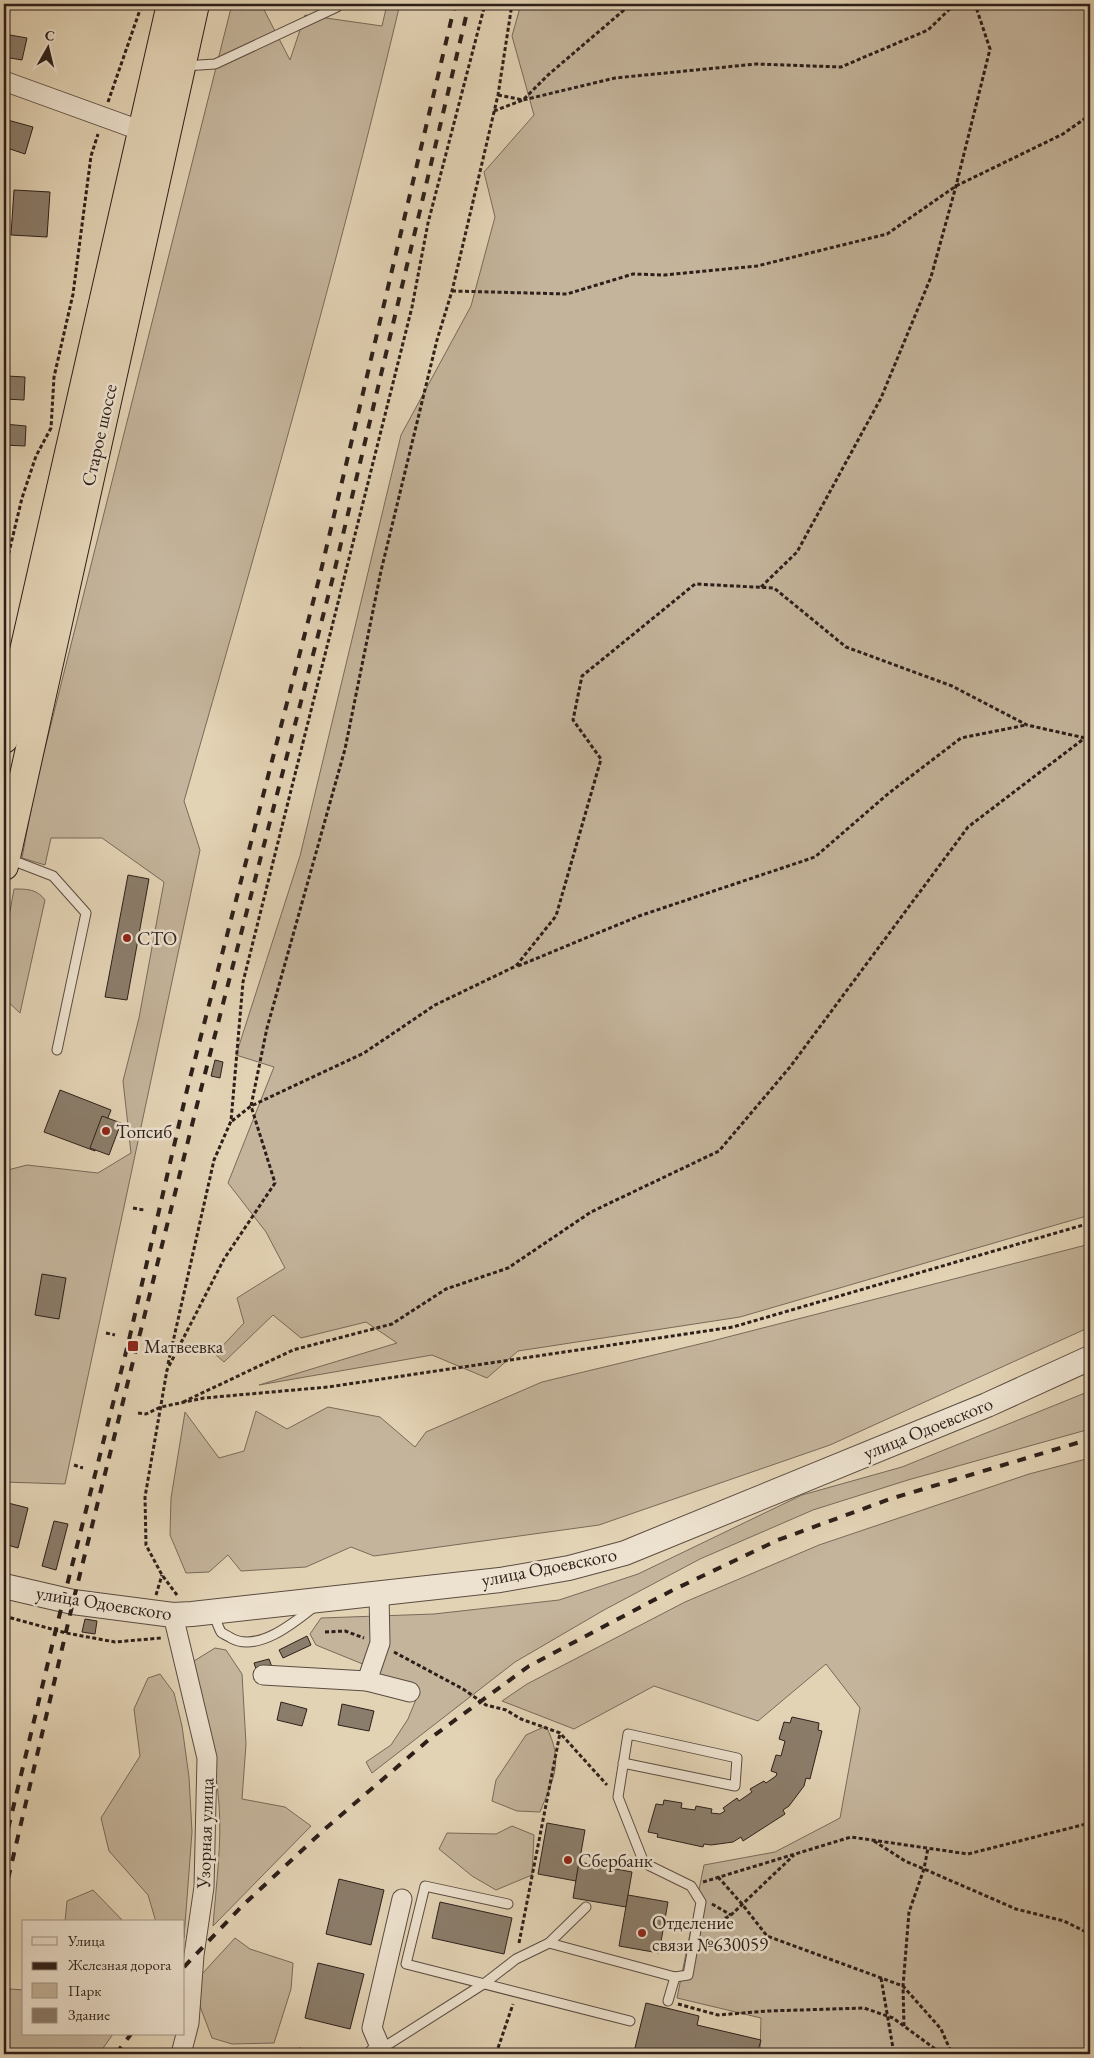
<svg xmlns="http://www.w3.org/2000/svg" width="1094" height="2058" font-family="'EB Garamond',serif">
<rect width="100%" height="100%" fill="#e3d3b5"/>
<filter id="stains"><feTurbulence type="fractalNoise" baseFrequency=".004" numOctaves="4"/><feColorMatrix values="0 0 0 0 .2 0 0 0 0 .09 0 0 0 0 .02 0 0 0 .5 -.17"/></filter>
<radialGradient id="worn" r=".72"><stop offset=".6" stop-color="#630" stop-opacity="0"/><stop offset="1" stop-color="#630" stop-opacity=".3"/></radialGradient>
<g fill="#c4b49b" stroke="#786a5a">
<path d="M232 4H261L290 60 305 15 382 26 387 4H400C336 272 260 536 184 801L200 850 65 1484 4 1482V1171L27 1165 98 1173 131 1153 123 1081 139 1018 164 882 102 838H51L45 865 22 858 35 788Z"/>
<path d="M521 4H1090V1215L740 1317 518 1351 487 1378 432 1355 259 1385 397 1343 366 1322 301 1338 273 1315 224 1362 215 1354 244 1323 237 1298 285 1268 266 1232 228 1183 274 1067 236 1055 300 856 401 435 471 306 495 217 484 172 534 115 512 36Z"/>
<path d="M14 889C27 889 37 889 45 900L20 1013 4 998V945Z"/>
<path d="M1090 1244V1327L830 1445 599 1525 374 1556 351 1547 306 1567 241 1571 228 1555 209 1572 186 1573 170 1535 171 1498 185 1412 219 1458 244 1451 256 1411 287 1429 328 1407 380 1417 415 1447 426 1432 542 1382 712 1341Z"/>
<path d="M1090 1391V1429L908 1480 813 1510 700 1559 604 1610 515 1662 372 1773 366 1762 391 1745 408 1719 419 1692 374 1681 375 1669 316 1645 310 1634 321 1618 434 1614 559 1600 638 1574 802 1495 902 1467Z"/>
<path d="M1090 1458V2054H760L761 2018 677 1998 704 1865 775 1852 840 1818 860 1708 826 1664 758 1721 654 1686 574 1729 502 1701 527 1684 685 1602 819 1545 1029 1474Z"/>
<path d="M215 1648 226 1650 242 1674 246 1744 242 1799 285 1807 311 1826 213 1926C216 1885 222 1844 219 1804 215 1755 204 1708 194 1661Z"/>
<path d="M160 1674 174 1693 182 1726 189 1777 192 1832 184 1938V1922H156L148 1895 109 1851 101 1818 140 1756 134 1709 148 1678Z"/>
<path d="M546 1726C564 1762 554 1777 540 1812L517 1811 492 1801 496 1780 526 1735Z"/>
<path d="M512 1826 534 1835 532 1875 496 1890 472 1876 439 1849 447 1833 496 1834Z"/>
<path d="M93 1890 124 1922H65L67 1901Z"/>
<path d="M235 1938 250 1949 293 1963 291 1989 274 2043 232 2044 212 2038 198 2001 202 1974Z"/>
<path d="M10 1989 24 1990V2034H113L99 2054H4V2023Z"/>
</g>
<g fill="#8b7d6b" stroke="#2c1f1a">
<path d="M4 34 27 38 22 60 4 57Z"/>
<path d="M4 119 33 127 25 154 4 147Z"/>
<path d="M14 190 50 192 47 237 11 235Z"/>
<path d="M7 376 25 377 24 400 5 399Z"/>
<path d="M4 424 26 426 25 446 4 445Z"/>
<path d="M128 875 149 879 127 1000 105 997Z"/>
<path d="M215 1060 223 1062 220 1078 211 1076Z"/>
<path d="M60 1090 111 1110 95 1151 44 1132Z"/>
<path d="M102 1116 121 1123 109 1155 90 1148Z"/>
<path d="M42 1274 66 1278 59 1319 35 1315Z"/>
<path d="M4 1502 28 1508 18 1548 4 1544Z"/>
<path d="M54 1521 68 1524 56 1570 42 1566Z"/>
<path d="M85 1619 97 1621 95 1634 82 1632Z"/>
<path d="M307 1636 311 1645 283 1658 279 1650Z"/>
<path d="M269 1659 272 1667 257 1672 254 1663Z"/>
<path d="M281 1702 307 1709 302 1726 277 1720Z"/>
<path d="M342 1704 374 1711 369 1731 338 1725Z"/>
<path d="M792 1717 819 1723 818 1730 822 1731 810 1779 806 1778 804 1786 789 1806 783 1810 785 1814 743 1841 741 1837 733 1842 711 1845 704 1844 703 1847 657 1837 658 1834 648 1832 656 1804 663 1805 664 1800 682 1803 681 1808 695 1810 696 1806 712 1809 711 1813 720 1814 725 1811 723 1808 737 1798 739 1801 752 1792 750 1789 764 1781 766 1783 776 1776 777 1773 771 1771 776 1755 781 1756 785 1741 779 1739 784 1722 790 1723Z"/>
<path d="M547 1823 585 1830 576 1881 538 1874Z"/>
<path d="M579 1862 632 1872 626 1907 573 1898Z"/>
<path d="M339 1879 384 1890 371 1945 326 1934Z"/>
<path d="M628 1895 668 1902 659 1953 619 1946Z"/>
<path d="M440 1902 512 1918 504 1954 432 1938Z"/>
<path d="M318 1963 364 1974 350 2029 305 2018Z"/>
<path d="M646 2003 699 2016 697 2025 761 2040 757 2054H645L634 2052Z"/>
<path d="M299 2048 324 2054H297Z"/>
</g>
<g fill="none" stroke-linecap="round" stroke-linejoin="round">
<defs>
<g id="service">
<path d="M184 66 215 64 337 7V4"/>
<path d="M9 859 53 876 86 913 57 1050"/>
<path d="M213 1614C216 1619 218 1627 221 1632 223 1634 228 1636 231 1638 258 1653 295 1622 315 1606"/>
<path d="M508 1904 425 1886 406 1964 630 2021"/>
<path d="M549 1943 675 1977 688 1975 701 1902 691 1886 644 1863 618 1797 628 1734 737 1758 735 1786 623 1763"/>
<path d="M668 2001 675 1977"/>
<path d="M381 2049 485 1983 516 1959 549 1943 586 1907"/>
</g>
<g id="minor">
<path d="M4 81 142 131"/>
<path d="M173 1615 207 1758 204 1887 194 1955 189 2023 181 2054"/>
<path d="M263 1675 367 1681 410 1692"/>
<path d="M367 1681 380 1643 379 1594"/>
<path d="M374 2054 381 2049 372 2028 402 1899"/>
</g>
<path id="tertiary" d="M4 1586 73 1602 173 1615 192 1614 500 1580 569 1568 625 1553 987 1405 1090 1358"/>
<g id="trunk">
<path d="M4 739 171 4"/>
<path d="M4 866 195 4"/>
</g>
</defs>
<use href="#service" stroke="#5a4c41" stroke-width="11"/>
<use href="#minor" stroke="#5a4c41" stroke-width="21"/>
<use href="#tertiary" stroke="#5a4c41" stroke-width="26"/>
<use href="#trunk" stroke="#2c1f1a" stroke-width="30"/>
<g stroke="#2c1f1a" stroke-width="3" stroke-dasharray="4 2.5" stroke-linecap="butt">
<path d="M498 95 523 100 615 78 756 64 841 67 928 30 955 4"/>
<path d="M108 102 142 4"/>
<path d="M494 111 523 100 548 75 631 4"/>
<path d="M452 291 567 294 633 274 664 275 757 266 887 234 956 186 1063 134 1090 115"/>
<path d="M4 573 22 498 36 456 51 428 54 377 73 294 91 156 98 134"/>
<path d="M761 587 797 552 881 398 931 277 956 186 990 49 975 4"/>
<path d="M518 966 639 916 815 857 889 793 961 738 1026 725"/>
<path d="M232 1121 251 1106 364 1053 435 1005 516 966 556 916 601 759 573 720 582 676 695 584 774 588 846 647 952 686 1027 725 1085 738 1090 741"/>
<path d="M133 1208 144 1210"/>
<path d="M106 1333 115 1335"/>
<path d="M168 1364 214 1160 231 1121 243 982 412 307 428 223 485 4"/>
<path d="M183 1402 293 1350 392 1324 446 1289 508 1268 591 1212 719 1151 790 1067 968 827 1090 734"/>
<path d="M138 1413 146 1414 161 1407 204 1398 328 1387 733 1327 1090 1223"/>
<path d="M74 1465 83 1468"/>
<path d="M156 1595 162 1575"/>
<path d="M177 1595 162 1575 146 1545 145 1497 167 1370 224 1259 275 1183 251 1106 267 1028 345 749 381 571 437 340 452 291 498 95 512 4"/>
<path d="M4 1616 66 1633 115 1642 161 1638"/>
<path d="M325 1632 345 1631 364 1638"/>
<path d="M394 1652 463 1689 486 1705 506 1710 521 1719 560 1733 607 1785"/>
<path d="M874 1841 905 1861 924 1869 1016 1909 1064 1921 1090 1934"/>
<path d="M718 1877 742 1904 767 1936 903 1986 941 2029 952 2054"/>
<path d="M703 1882 851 1837 968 1854 1090 1823"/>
<path d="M712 1904 731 1915"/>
<path d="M708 1928 731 1915 794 1855"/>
<path d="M519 1943 560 1733"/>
<path d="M881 1978 894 2054"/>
<path d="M678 2004 718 2015 768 2011 864 2008 893 2018 942 2054"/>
<path d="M904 2026 903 1986 909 1912 924 1869 928 1848"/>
<path d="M496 2054 513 2004"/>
</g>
<use href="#service" stroke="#ede2cf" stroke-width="9"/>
<use href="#minor" stroke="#ede2cf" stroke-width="19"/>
<use href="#tertiary" stroke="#ede2cf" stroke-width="24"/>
<use href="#trunk" stroke="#e3d3b5" stroke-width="28"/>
<g stroke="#2c1f1a" stroke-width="4" stroke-dasharray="9 9" stroke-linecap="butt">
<path d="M4 1846 56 1629 128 1344 187 1090 319 579 455 4"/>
<path d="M4 1896 73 1602 200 1093 332 581 469 4"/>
<path d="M184 1967 241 1907 326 1828 432 1737 529 1666 671 1591 778 1540 890 1499 1090 1439"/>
<path d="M116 2054 131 2034"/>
</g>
</g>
<g fill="#8f2418" stroke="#ede2cf" stroke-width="2">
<circle cx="127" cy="938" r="5"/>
<circle cx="106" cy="1131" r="5"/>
<rect x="127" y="1340" width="12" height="12" rx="2.5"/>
<circle cx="568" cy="1860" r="5"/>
<circle cx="642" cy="1933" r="5"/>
</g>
<g text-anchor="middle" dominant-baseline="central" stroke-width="5" stroke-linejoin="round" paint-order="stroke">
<g font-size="19" fill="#2c1f1a" stroke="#ede2cf">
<text transform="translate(99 435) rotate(-77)">Старое шоссе</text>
<text transform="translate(928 1428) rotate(-22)">улица Одоевского</text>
<text transform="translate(549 1567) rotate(-11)">улица Одоевского</text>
<text transform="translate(104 1603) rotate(9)">улица Одоевского</text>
<text transform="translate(205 1833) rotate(-88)">Узорная улица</text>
</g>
<g font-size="19" fill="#2c1f1a" stroke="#ede2cf" text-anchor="start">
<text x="137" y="938">СТО</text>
<text x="116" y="1131">Топсиб</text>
<text x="144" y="1346">Матвеевка</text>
<text x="578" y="1860">Сбербанк</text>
<text x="652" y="1922">Отделение<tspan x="652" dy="22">связи №630059</tspan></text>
</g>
</g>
<rect width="1094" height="2058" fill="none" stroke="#e3d3b5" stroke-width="20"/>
<rect x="5" y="5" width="1084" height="2048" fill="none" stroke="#2c1f1a" stroke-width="2.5"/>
<rect x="10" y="10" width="1074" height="2038" fill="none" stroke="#2c1f1a"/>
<rect x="22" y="1920" width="162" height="115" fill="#ede2cf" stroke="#a09487"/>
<rect x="32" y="1937" width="25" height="8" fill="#ede2cf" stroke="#a09487"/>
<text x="68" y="1946" font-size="15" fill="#2c1f1a">Улица</text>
<rect x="32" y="1962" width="25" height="8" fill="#2c1f1a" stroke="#a09487"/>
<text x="68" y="1970" font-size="15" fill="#2c1f1a">Железная дорога</text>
<rect x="32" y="1983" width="25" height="15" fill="#c4b49b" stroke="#a09487"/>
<text x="68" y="1996" font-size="15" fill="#2c1f1a">Парк</text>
<rect x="32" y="2008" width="25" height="15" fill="#8b7d6b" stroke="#a09487"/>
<text x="68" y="2020" font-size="15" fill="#2c1f1a">Здание</text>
<g transform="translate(48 48) rotate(8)" stroke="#ede2cf" stroke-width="4" paint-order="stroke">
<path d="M0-4L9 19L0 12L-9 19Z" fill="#2c1f1a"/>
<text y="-8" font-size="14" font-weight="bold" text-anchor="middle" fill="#2c1f1a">С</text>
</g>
<rect width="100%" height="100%" filter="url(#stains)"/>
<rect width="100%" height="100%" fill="url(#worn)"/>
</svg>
